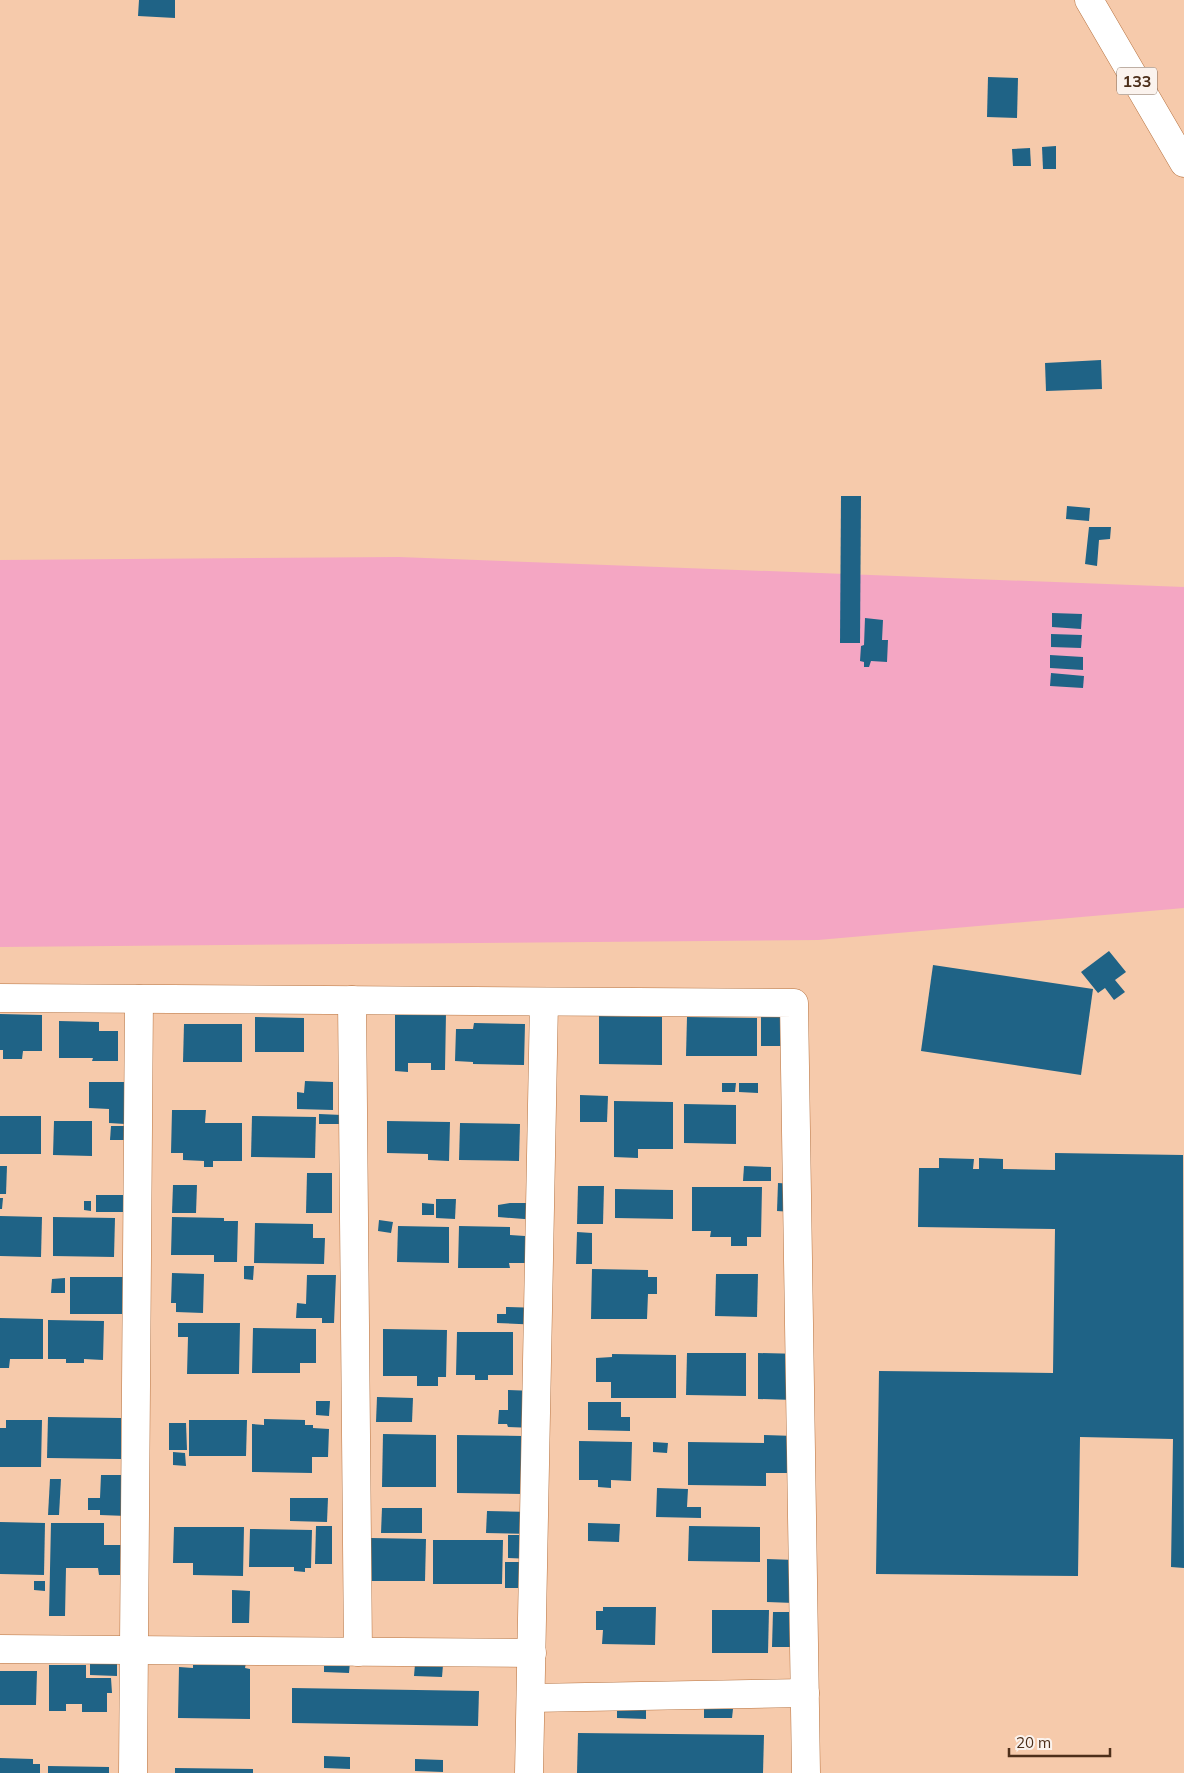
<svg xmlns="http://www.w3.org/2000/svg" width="1184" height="1773" font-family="Mulish,sans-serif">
<rect width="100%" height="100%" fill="#f6caab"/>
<path fill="#f4a6c3" d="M399 557 1184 587V908L818 940 0 947V560Z"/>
<g fill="#1f6386">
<path d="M139 0H175V18L138 16Z"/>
<path d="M988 77 1018 78 1017 118 987 117Z"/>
<path d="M1056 146V169H1043L1042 147Z"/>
<path d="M1030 148 1031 166H1013L1012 149Z"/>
<path d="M1101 360 1102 389 1046 391 1045 363Z"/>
<path d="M841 496H861L860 643H840Z"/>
<path d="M1067 506 1090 508 1089 521 1066 519Z"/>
<path d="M1089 527H1111L1110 539 1099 540 1097 566 1085 564Z"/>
<path d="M1052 613 1082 614 1081 629 1052 627Z"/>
<path d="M865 618 883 620 882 640H888L887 662 871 661 869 667H864V662L860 661 861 646 864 645Z"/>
<path d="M1051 634 1082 635 1081 648 1051 647Z"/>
<path d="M1050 655 1083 657V670L1050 668Z"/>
<path d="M1051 673 1084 676 1083 688 1050 686Z"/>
<path d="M1109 951 1126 972 1115 980 1125 992 1114 1000 1105 988 1098 993 1081 972Z"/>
<path d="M933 965 1093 989 1081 1075 921 1051Z"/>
<path d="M395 1013H446L445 1070H431V1063H408V1072L395 1071Z"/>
<path d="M0 1014 42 1015V1051H23L22 1059H3V1050H0Z"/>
<path d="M599 1016 662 1017V1065L599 1064Z"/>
<path d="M761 1016 780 1017 786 1046H761Z"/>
<path d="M255 1017 304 1018V1052H255Z"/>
<path d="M687 1017 757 1018V1056H686Z"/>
<path d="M59 1021 99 1022V1031H118V1061H92L93 1058H59Z"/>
<path d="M474 1023 525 1024 524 1065 473 1064V1062L455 1061 456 1029H473Z"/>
<path d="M184 1024H242V1062H183Z"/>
<path d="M305 1081 333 1082V1110L297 1109V1092L304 1093Z"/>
<path d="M89 1082H125V1124L109 1123V1109L89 1108Z"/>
<path d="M722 1083H736L735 1092H722Z"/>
<path d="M739 1083H758V1093L739 1092Z"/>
<path d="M580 1095 608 1096 607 1122H580Z"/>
<path d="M614 1101 673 1102V1149H638V1158L614 1157Z"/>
<path d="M684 1104 736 1105V1144L684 1143Z"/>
<path d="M172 1110H206L205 1123H242V1161H213V1167H204V1161L183 1160V1153H171Z"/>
<path d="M319 1114 342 1115V1124H319Z"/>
<rect x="0" y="1116" width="41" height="38"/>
<path d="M252 1116 316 1117 315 1158 251 1157Z"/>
<path d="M54 1121H92V1156L53 1155Z"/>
<path d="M387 1121 450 1122 449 1161 428 1160V1154L387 1153Z"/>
<path d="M460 1123 520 1124 519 1161 459 1160Z"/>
<path d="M111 1126H133V1140H110Z"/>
<path d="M1055 1153 1183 1155 1184 1568 1171 1567 1173 1439 1080 1437 1078 1576 876 1574 879 1371 1053 1373 1055 1229 918 1227 919 1168H939V1158L974 1159 973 1169H979V1158L1003 1159V1169L1055 1170Z"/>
<path d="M0 1166H7L6 1194H0Z"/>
<path d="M744 1166 771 1167V1181H743Z"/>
<path d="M307 1173H332V1213H306Z"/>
<path d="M778 1183 793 1184V1212L777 1211Z"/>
<path d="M173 1185H197L196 1213H172Z"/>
<path d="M578 1186H604L603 1224H577Z"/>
<path d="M692 1187H762L761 1237H747V1246H731V1237H710L711 1231H692Z"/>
<path d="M615 1189 673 1190V1219L615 1218Z"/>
<rect x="96" y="1195" width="30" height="17"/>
<path d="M0 1198H3L2 1209H0Z"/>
<path d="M436 1199H456L455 1219 436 1218Z"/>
<path d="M84 1201H91V1211L84 1210Z"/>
<path d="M422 1203 434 1204V1215H422Z"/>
<path d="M510 1203H537V1220L498 1217V1205Z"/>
<path d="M0 1216 42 1217 41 1257 0 1256Z"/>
<path d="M53 1217 115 1218 114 1257 53 1256Z"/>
<path d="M172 1217 224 1218V1221H238L237 1262H214V1255H171Z"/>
<path d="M379 1220 393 1222 391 1233 378 1231Z"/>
<path d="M255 1223 313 1224V1238H325L324 1264 254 1263Z"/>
<path d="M398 1226 449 1227V1263L397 1262Z"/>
<path d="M459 1226 510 1227V1235L525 1236V1263H509L510 1268H458Z"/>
<path d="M577 1232 592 1233V1264H576Z"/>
<path d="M244 1266H254L253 1280 244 1279Z"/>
<path d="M592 1269 648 1270V1277H657V1294H648L647 1319H591Z"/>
<path d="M172 1273 204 1274 203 1313 176 1312V1303H171Z"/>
<path d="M716 1274H758L757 1317 715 1316Z"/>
<path d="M307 1275H336L334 1323H322V1318H296L297 1303 306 1304Z"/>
<rect x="70" y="1277" width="57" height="37"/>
<path d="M65 1278V1293H51L52 1279Z"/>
<path d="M506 1307 541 1308V1325L497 1323V1314H506Z"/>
<path d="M0 1318 43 1319V1359H10L9 1368H0Z"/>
<path d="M48 1320 104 1321 103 1360 84 1359V1363H66V1359H48Z"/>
<path d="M178 1323H240L239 1374H187L188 1337H178Z"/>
<path d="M253 1328 316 1329V1363H300V1373H252Z"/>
<path d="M383 1329 447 1330 446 1377H438V1386H417V1376H383Z"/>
<path d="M457 1332H513V1375H488V1380H475V1375H456Z"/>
<path d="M687 1353H746V1396L686 1395Z"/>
<path d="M758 1353 802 1354 794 1400 758 1399Z"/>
<path d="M612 1354 676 1355V1398H611V1382H596V1358L612 1357Z"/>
<path d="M508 1390 535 1391 534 1428 508 1427 507 1424H498L499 1410H508Z"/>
<path d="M377 1397 413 1398 412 1422H376Z"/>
<path d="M316 1401H330L329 1416 316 1415Z"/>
<path d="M588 1402H621V1417H630V1431L588 1430Z"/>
<path d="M48 1417 121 1418V1459L47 1458Z"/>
<path d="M264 1419 305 1420V1425H313V1428L329 1429 328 1457H312V1473L252 1472V1424L264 1425Z"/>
<path d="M6 1420H42L41 1467H0V1428H6Z"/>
<path d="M189 1420H247L246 1456H189Z"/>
<path d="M169 1423H186L187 1450H169Z"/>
<path d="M383 1434 436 1435V1487H382Z"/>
<path d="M457 1435 523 1436V1494L457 1493Z"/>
<path d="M764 1435 795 1436 794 1473H766V1486L688 1485V1442L764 1443Z"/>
<path d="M579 1441 632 1442 631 1481 611 1480V1488L598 1487V1480H579Z"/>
<path d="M653 1442 668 1443 667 1453 653 1452Z"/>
<path d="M173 1452 185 1453 186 1466 173 1465Z"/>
<path d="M101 1475H128L127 1516 100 1515V1510H88V1498H100Z"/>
<path d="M50 1479H61L59 1515H48Z"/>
<path d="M657 1488 688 1489 687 1507H701V1518L656 1517Z"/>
<path d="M290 1498H328L327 1522 290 1521Z"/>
<path d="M382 1508H422V1533H381Z"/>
<path d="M487 1511 534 1512 533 1534 486 1533Z"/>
<path d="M0 1522 45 1523 44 1575 0 1574Z"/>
<path d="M51 1523H104V1545H121V1575H99L98 1568H66L65 1616H49Z"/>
<path d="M588 1523 620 1524 619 1542 588 1541Z"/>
<path d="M316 1526H332V1564H315Z"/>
<path d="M689 1526 760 1527V1562L688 1561Z"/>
<path d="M174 1527H244L243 1576 193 1575V1563H173Z"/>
<path d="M250 1529 312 1530 311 1568H305V1572L294 1571V1567H249Z"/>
<path d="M508 1535H533V1559L508 1558Z"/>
<path d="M371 1538 426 1539 425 1581H371Z"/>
<path d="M433 1540H503L502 1584H433Z"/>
<path d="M767 1559 795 1560 794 1603 767 1602Z"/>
<rect x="505" y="1562" width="26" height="26"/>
<path d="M34 1581H45V1591L34 1590Z"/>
<path d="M232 1590 250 1591 249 1623H232Z"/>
<path d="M603 1607H656L655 1645 602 1644 603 1630H596V1611H603Z"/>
<path d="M712 1610H769L768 1653H712Z"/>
<path d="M773 1612H796V1647H772Z"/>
<path d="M324 1661 350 1662 349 1673 324 1672Z"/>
<path d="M193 1662 246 1663 245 1668 250 1669V1719L178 1718 179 1667 193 1668Z"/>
<path d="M90 1664H117V1676L90 1675Z"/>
<path d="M415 1664 443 1665 442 1677 414 1676Z"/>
<path d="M49 1665H86V1678H111L112 1693H107V1712H82V1704H66V1711H49Z"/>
<path d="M0 1671H37L36 1705H0Z"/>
<path d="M292 1688 479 1691 478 1726 292 1723Z"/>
<path d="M617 1708 646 1709V1719L617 1718Z"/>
<path d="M704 1708 733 1709 732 1718H704Z"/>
<path d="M578 1733 764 1735 763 1773H577Z"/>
<path d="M324 1756 350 1757V1769L324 1768Z"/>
<path d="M0 1758 33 1759V1764H40V1773H0Z"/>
<path d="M415 1759 443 1760V1772L415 1771Z"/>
<path d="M48 1766 109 1767V1773H48Z"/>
<path d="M175 1768 253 1769V1773H175Z"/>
</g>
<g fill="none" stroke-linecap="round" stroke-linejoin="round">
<defs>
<g id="minor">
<path d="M0 998 794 1003 806 1773"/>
<path d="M352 1000 358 1652"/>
<path d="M0 1649 532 1653"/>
<path d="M531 1698 805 1693"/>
<path d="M133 1773 139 999"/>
<path d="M529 1773 544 1002"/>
</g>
<path id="primary" d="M1089 0 1184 163"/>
</defs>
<use href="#minor" stroke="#b77340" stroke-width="29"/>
<use href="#primary" stroke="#b77340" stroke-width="29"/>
<use href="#minor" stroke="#fff" stroke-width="28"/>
<use href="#primary" stroke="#fff" stroke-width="28"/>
</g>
<g text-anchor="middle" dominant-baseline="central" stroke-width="5" stroke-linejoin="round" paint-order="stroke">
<rect fill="#fbf3ee" stroke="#816a5a" stroke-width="1" x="1117" y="67.5" width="40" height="27" rx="4"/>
<g font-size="16" font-weight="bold" fill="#4d2f1a">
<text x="1137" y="81">133</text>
</g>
</g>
<path d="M1009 1748v8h101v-8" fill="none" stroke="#4d2f1a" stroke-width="2.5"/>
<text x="1016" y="1748" font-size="15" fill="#4d2f1a" stroke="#fbf3ee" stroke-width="4" paint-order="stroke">20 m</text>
</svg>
